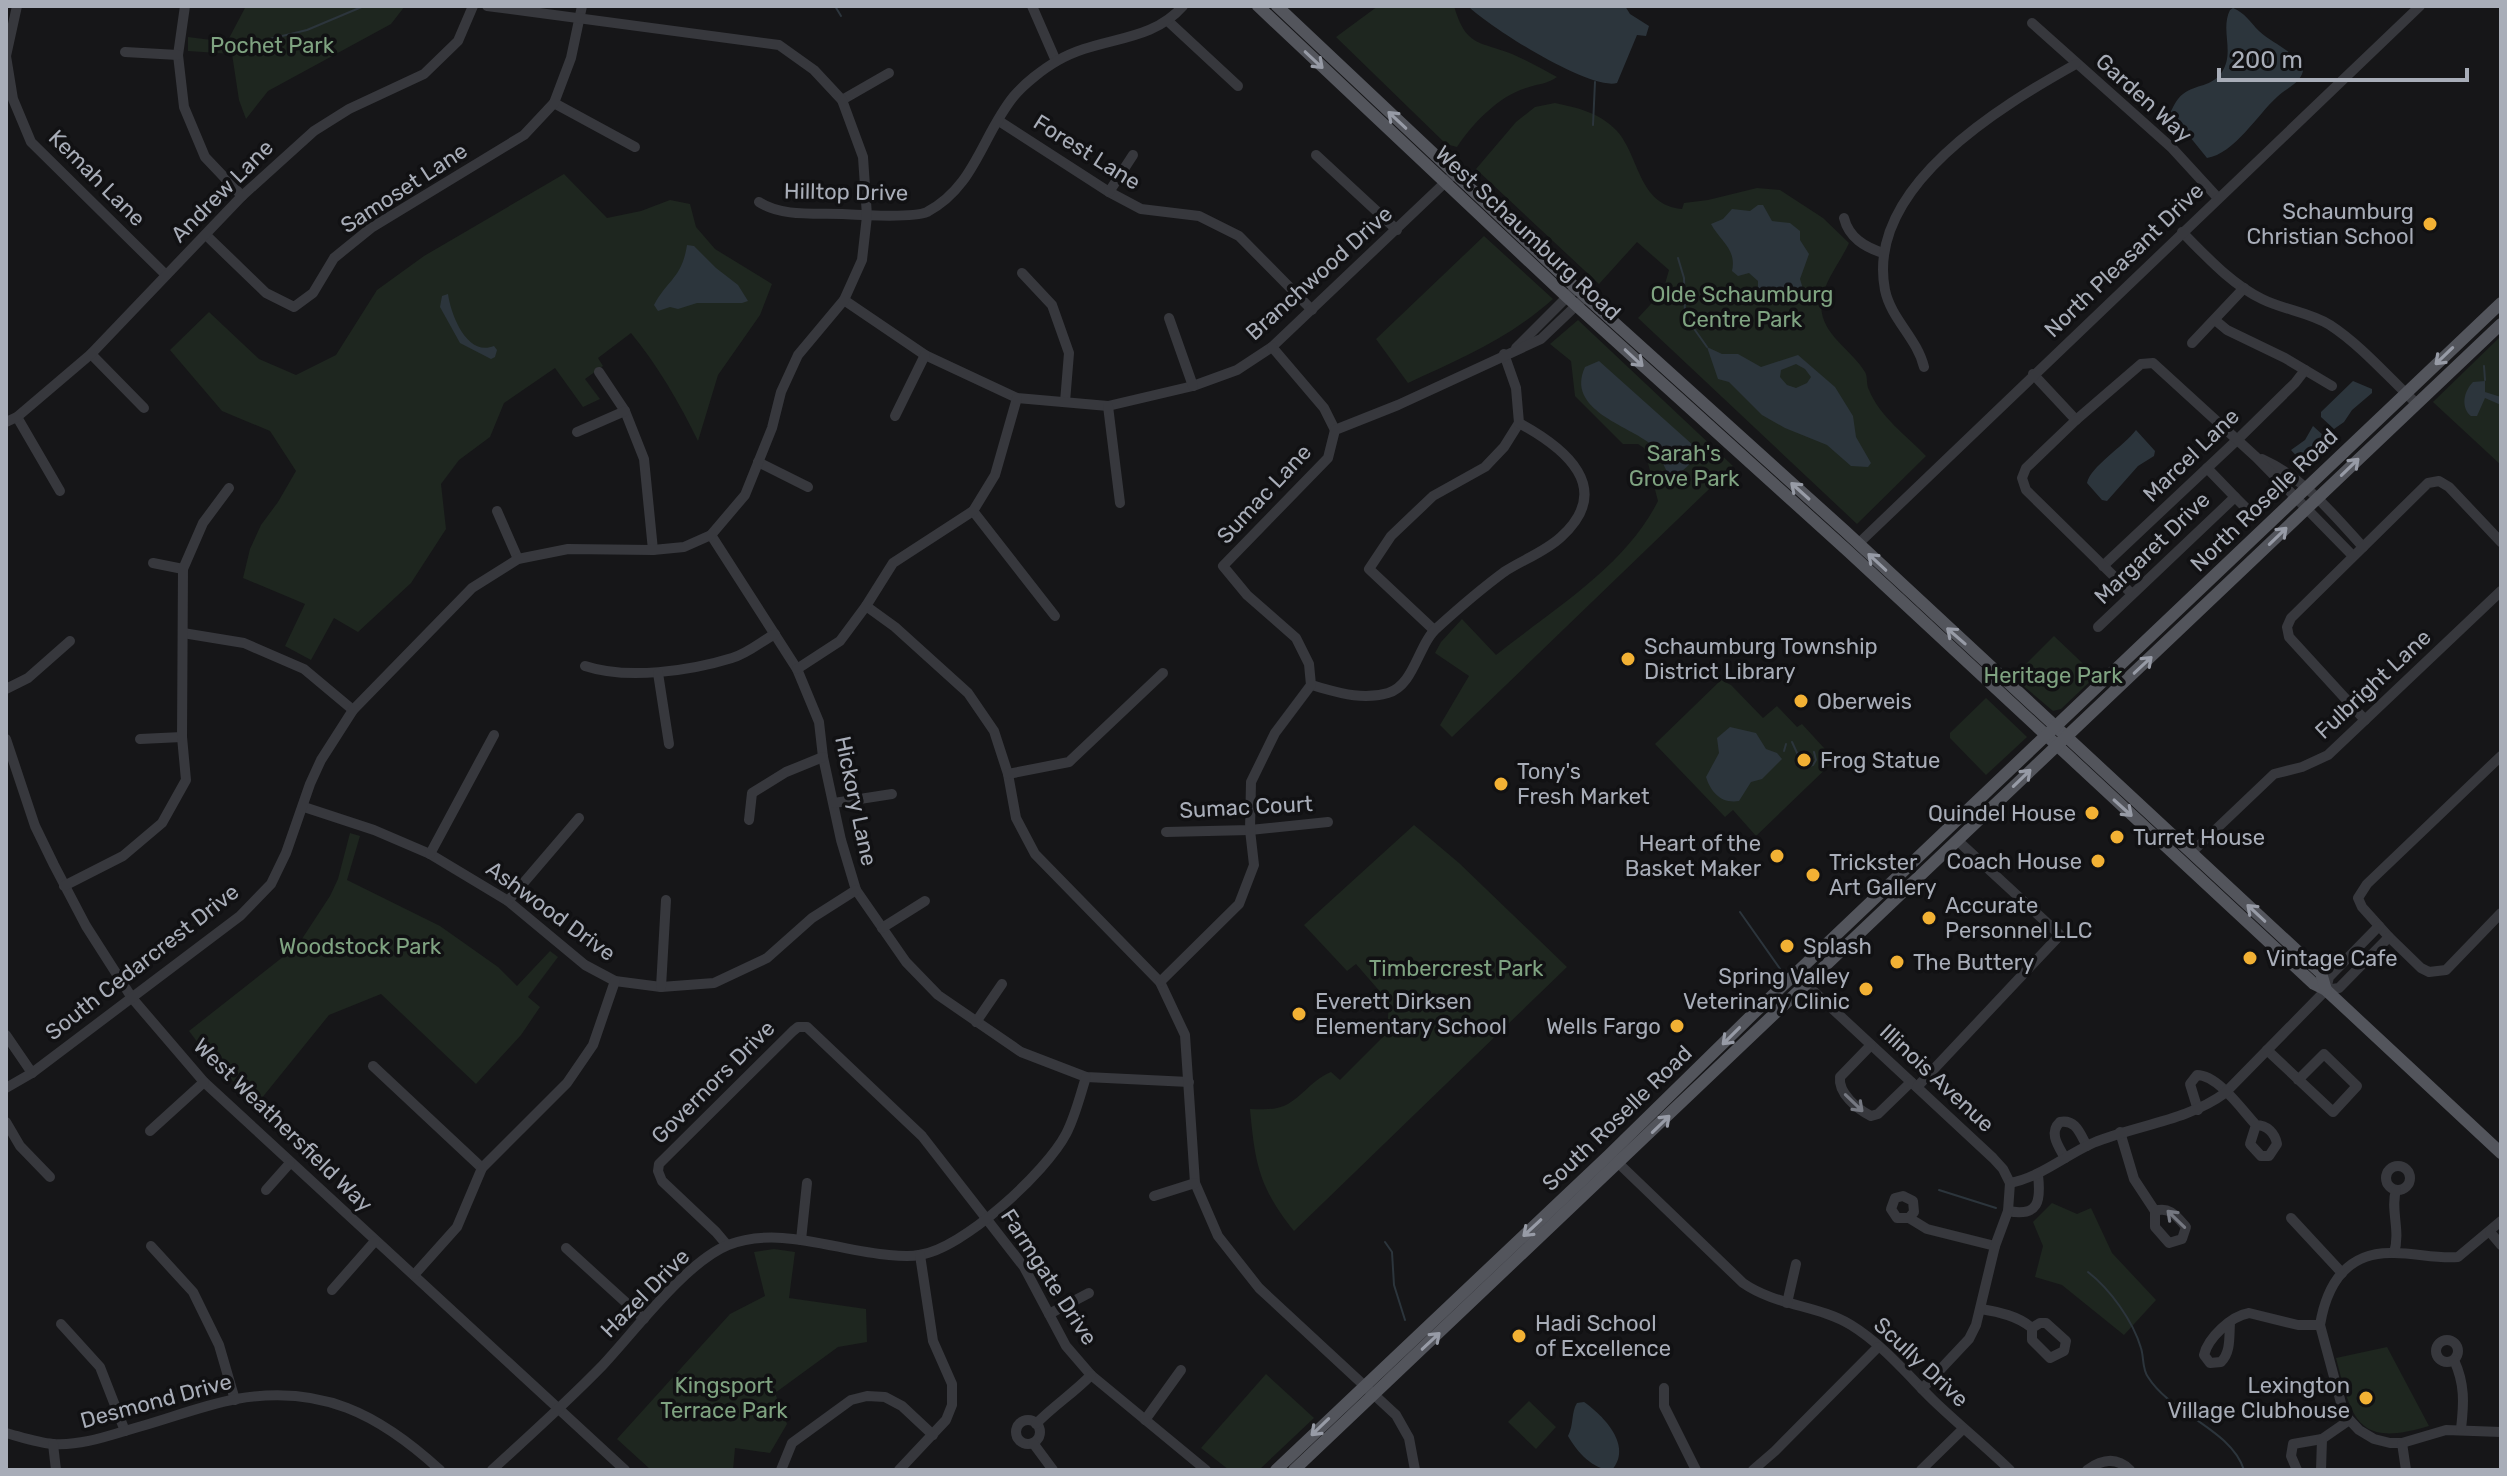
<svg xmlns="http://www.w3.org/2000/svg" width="2507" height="1476" font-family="Rubik,sans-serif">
<rect width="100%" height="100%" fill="#161618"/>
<g fill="#1e261f">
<path d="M246 6H405L391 24 268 91 246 119 239 100 232 54 188 51V37L227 42Z"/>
<path d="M1378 6H1454C1466 47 1479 41 1512 54 1528 61 1542 69 1557 77 1548 84 1537 84 1526 88 1499 96 1472 124 1457 147L1446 144 1336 37Z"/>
<path d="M1555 103C1579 108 1600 113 1617 131 1640 157 1638 205 1682 209L1684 203 1708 200 1757 188 1780 190 1823 218 1849 243C1841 261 1825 280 1822 299 1816 332 1851 348 1865 372 1868 377 1866 385 1869 390 1880 417 1907 436 1926 456L1857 524 1638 318 1663 291 1669 270 1637 242 1599 284 1476 169 1516 122 1535 107Z"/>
<path d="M564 174 607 218 641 211 670 200 690 204 696 227 715 249 772 284 760 315 718 375 698 441C679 402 658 366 631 333L598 358 603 366 585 379 600 399 583 407 555 368 504 403 490 437 459 460 441 484 446 529 411 583 358 632 334 618 311 660 285 646 305 604 243 578 250 549 261 525 278 502 296 471 270 431 222 411 170 350 209 312 259 359 296 375 336 355 377 290 424 256Z"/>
<path d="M1484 236 1553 299C1508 339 1462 358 1408 383L1376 339Z"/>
<path d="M1578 320 1733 466 1452 737 1440 725 1469 676 1435 653 1441 642 1462 619 1496 655C1552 610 1625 567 1658 501L1644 448 1638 444H1623L1575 396 1571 361 1550 344Z"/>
<path d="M2501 336V465L2433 402Z"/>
<path d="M2054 636 2096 676 2061 709 2053 711 2013 677Z"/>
<path d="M1721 680 1731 685 1763 718 1777 706 1797 727 1802 724 1835 760 1756 836 1733 810 1725 817 1655 744Z"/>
<path d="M1986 698 2027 737 1986 775 1950 738V733Z"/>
<path d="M1414 825 1459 863 1567 967 1294 1231C1259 1187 1255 1164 1250 1109 1259 1109 1268 1110 1277 1108 1298 1104 1310 1080 1331 1072L1340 1080 1387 1033 1389 1002 1356 964 1347 971 1304 925Z"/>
<path d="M350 833 360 836 347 880 440 926 498 967 517 986 550 951 558 957 528 997 540 1007 521 1035 476 1084 381 994 329 1015 257 1104 210 1059 189 1031 298 945 330 896 338 879Z"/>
<path d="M2052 1203 2077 1214 2091 1208 2112 1253 2156 1300 2124 1335 2062 1285 2035 1277 2043 1246 2033 1222Z"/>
<path d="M774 1249 795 1252 789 1298 866 1309 867 1342 838 1347 775 1393 787 1424 770 1453 735 1448 733 1470H651L617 1439 730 1314 765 1296 754 1252Z"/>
<path d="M2387 1347 2429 1426C2357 1448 2352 1420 2336 1358Z"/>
<path d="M1266 1374 1314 1418 1259 1470H1229L1201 1448Z"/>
<path d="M1529 1401 1556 1427 1536 1449 1508 1422Z"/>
</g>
<g fill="#2c353c" fill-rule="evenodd">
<path d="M1468 6H1625L1630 14 1649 26 1646 36 1637 35 1617 83C1590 91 1489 27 1468 6Z"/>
<path d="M2233 8C2245 13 2250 22 2259 31 2274 45 2295 50 2303 71 2300 84 2286 88 2277 97 2258 114 2234 154 2207 158L2173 116 2169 115C2173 108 2176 99 2183 94 2196 84 2212 87 2222 72 2235 52 2220 30 2230 10Z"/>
<path d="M1758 205H1763L1772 221 1790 223 1800 231V240L1809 254 1800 279 1803 289 1798 291 1758 290V281L1749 273 1738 276 1732 271C1737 249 1720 241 1711 224L1723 219 1732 209 1750 211Z"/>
<path d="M687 245 694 246 716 268 738 285 748 301 742 303H697L678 309 670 307 658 311 654 305C668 279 682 278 687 245Z"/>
<path d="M448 294C451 315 467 357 494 346L497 350 495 357 491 359 460 343 440 307 442 296Z"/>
<path d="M1707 347 1722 354H1738L1761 367 1798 355 1835 387 1853 416 1856 437 1871 463 1868 467 1851 466 1827 445 1785 428 1762 415 1729 382 1718 379ZM1796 364 1805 369 1811 377 1807 383 1796 388 1787 385 1780 377 1781 370Z"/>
<path d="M1599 361 1694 446 1697 452C1694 461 1686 469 1677 474L1668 473C1662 464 1660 452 1652 445 1628 425 1565 410 1585 367Z"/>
<path d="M2353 381 2372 389V393L2352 410 2344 422 2334 429 2321 417V412Z"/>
<path d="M2485 381V392L2501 397V405L2485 398 2477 416H2471C2461 408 2463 392 2473 382Z"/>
<path d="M2313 426 2324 436 2325 441 2302 462 2291 450 2305 440Z"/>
<path d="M2136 430 2155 451 2154 456 2138 466 2107 501 2102 500 2087 483C2090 467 2124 446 2136 430Z"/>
<path d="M1730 727 1756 733 1766 749 1777 753 1782 759 1762 779 1751 782 1739 801C1722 804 1711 793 1706 777L1719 753 1717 738Z"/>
<path d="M1584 1402C1604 1416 1633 1446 1612 1470 1593 1470 1577 1452 1568 1436 1574 1425 1571 1412 1577 1403Z"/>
</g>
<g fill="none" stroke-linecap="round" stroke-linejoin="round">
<g stroke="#2c353c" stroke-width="2">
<path d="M835 6 841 16"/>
<path d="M245 45 307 30 364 6"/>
<path d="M1593 125 1595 82"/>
<path d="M1678 258 1684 278 1685 316 1707 347"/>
<path d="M2484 366 2485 380"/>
<path d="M1792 742 1798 755"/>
<path d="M1784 751 1786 744"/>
<path d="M1805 755 1809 766 1813 765 1816 760 1814 752"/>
<path d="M1740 912 1783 973"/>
<path d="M1939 1190 1996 1208"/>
<path d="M1385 1242 1392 1252 1394 1285 1405 1320"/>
<path d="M2088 1272C2110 1289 2133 1321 2141 1348 2144 1357 2142 1369 2148 1377 2171 1414 2231 1429 2244 1470"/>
</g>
<g stroke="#37383d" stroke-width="10">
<path d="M17 6 6 56 13 99 31 142 166 275"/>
<path d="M185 6 178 55 184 107 205 157 242 196"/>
<path d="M1032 6 1056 61"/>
<path d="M1169 22 1238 86"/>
<path d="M2032 23 2172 148 2217 197"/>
<path d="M125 52 178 55"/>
<path d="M842 100 889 73"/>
<path d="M554 103 635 147"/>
<path d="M999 121 1109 192 1141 209 1199 216 1239 236 1312 310"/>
<path d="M1316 155 1397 230"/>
<path d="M1109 192 1133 155"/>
<path d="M759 202C782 217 815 213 842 214 859 215 914 218 927 212 975 187 982 135 1014 96 1024 84 1043 69 1057 61 1099 36 1150 44 1183 6"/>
<path d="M1844 218C1849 238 1865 247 1883 253"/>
<path d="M2182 232C2206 256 2231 284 2262 299 2284 310 2309 312 2330 325 2362 346 2389 378 2417 404"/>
<path d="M207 236 266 293 294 307 313 293 334 258 371 228 524 135 554 103 571 58 582 6"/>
<path d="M1022 273 1052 305 1069 353 1065 402"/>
<path d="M844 300 925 355 1017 398 1108 406 1193 386 1237 370 1272 347 1454 174"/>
<path d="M1169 318 1193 386"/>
<path d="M2215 320 2227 330 2285 358 2332 386"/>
<path d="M2192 343 2244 288"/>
<path d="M1272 347 1324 408 1335 430"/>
<path d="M1516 348 1576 288"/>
<path d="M91 354 144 408"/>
<path d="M1924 367C1917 338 1891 319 1885 290 1865 187 2001 106 2076 64"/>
<path d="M599 372 625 411 644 459 653 550"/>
<path d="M2033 374 2076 420"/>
<path d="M1108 406 1120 503"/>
<path d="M895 416 925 355"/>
<path d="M17 417 60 491"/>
<path d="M6 422 17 417 91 354 242 196 314 131 349 109 424 74 458 41 473 6"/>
<path d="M577 432 625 411"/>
<path d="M2262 459C2304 478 2332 513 2363 547"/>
<path d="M758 462 808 487"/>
<path d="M2235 497 2252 514"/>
<path d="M497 511 518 559"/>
<path d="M973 511 1055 616"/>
<path d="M711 535 797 669 819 722 823 757 841 840 856 890 906 962 938 995 1021 1052 1086 1077 1189 1082"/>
<path d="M1858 544 2420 6"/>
<path d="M153 563 183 569"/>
<path d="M2103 566 2237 440 2295 383 2305 370"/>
<path d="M2132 594 2026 490 2022 478 2026 468 2076 420 2141 364 2153 363 2256 457 2353 556"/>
<path d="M866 606 895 627 968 693 994 731 1008 774 1016 818 1035 854 1160 982 1185 1035 1195 1183 1218 1236 1259 1288 1396 1415 1409 1438 1415 1470"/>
<path d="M2098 627 2235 497 2207 468"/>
<path d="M1434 630 1369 569 1391 536 1433 496 1485 467 1504 447 1519 423"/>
<path d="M183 633 244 643 304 669 353 710"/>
<path d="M585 666C627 680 690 671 732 658 747 654 762 641 775 634"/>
<path d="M797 669 840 641 866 606 893 563 973 511 995 475 1017 398"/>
<path d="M658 673 669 744"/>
<path d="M1311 685C1337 692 1361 701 1388 693 1415 685 1418 643 1438 627 1459 608 1481 589 1504 572 1522 560 1545 552 1561 537 1615 488 1565 448 1519 423L1516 388 1504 354"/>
<path d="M6 689 28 678 70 641"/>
<path d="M2365 720 2289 637 2287 627 2291 618 2428 483 2439 481 2449 487 2501 542"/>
<path d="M6 739 35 826 54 865 86 926 132 998 204 1082 625 1470"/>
<path d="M140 739 182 737"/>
<path d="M2501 756 2367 884 2358 898 2362 907 2389 937 2421 968 2429 972 2446 970 2501 913"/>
<path d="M1008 774 1069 762 1163 673"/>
<path d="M834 803 892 794"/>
<path d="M304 807 374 830 430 854 508 901 585 965 615 981 661 987 714 983 767 958 812 918 856 890"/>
<path d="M749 820 752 793 786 772 823 757"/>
<path d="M1166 832 1250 830 1328 822"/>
<path d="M2191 853 2274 774 2302 767 2328 755 2501 591"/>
<path d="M430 854 494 735"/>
<path d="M64 886 123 856 162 823 186 780 182 737 183 569 203 523 229 488"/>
<path d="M508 901 579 818"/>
<path d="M882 928 925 901"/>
<path d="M1795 974 1993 1158 2003 1169 2010 1183"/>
<path d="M1160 982 1239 904 1254 865 1250 830 1251 782 1275 733 1311 685 1309 664 1296 638 1247 595 1223 566 1328 458 1335 430 1398 405 1541 339 1582 300"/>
<path d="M661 987 666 900"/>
<path d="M2326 990 2339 988 2389 937"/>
<path d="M976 1022 1002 984"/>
<path d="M6 1035 32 1073"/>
<path d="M1871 1045 1840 1077C1838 1093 1857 1109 1871 1116L1878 1114 1911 1082"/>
<path d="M2267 1050 2333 1112 2357 1086 2324 1054 2298 1080"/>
<path d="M373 1066 482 1168"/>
<path d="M1917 1087 2060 935 1957 840"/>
<path d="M6 1088 32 1073 240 916 271 884 286 853 310 784 321 760 353 710 472 588 518 559 568 549 653 550 684 547 711 535 745 495 772 428 781 392 798 355 844 300 862 260 867 216 863 157 842 100 814 70 779 45 487 6"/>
<path d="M2198 1110 2190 1084 2197 1075C2218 1075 2242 1110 2256 1125 2267 1125 2275 1133 2277 1144L2269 1156H2261L2250 1144 2256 1125"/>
<path d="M6 1122 20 1146 50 1177"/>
<path d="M150 1131 204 1082"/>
<path d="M2120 1132 2134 1179 2155 1211V1227L2169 1243 2182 1239 2186 1227C2177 1217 2170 1206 2155 1211"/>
<path d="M1612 1157 1743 1283C1776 1306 1818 1305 1851 1325 1882 1344 1907 1374 1933 1400 1958 1424 1985 1446 2010 1470"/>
<path d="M2065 1158C2059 1147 2048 1133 2060 1122 2076 1119 2080 1134 2087 1146"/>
<circle cx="2398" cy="1178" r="12"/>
<path d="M266 1190 290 1163"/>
<path d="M1154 1196 1195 1183"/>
<path d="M2008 1211C2039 1217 2041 1201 2038 1175"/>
<path d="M1909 1218 1914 1212 1913 1201 1903 1196 1895 1198 1891 1209 1897 1218H1909L1927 1229 1995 1246"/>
<path d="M2291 1218 2342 1273"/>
<path d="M2501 1221 2458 1257C2437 1259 2416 1253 2394 1253 2348 1251 2327 1283 2320 1325L2344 1414 2359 1430 2374 1439 2390 1443H2402L2446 1430 2501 1432"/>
<path d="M2490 1232 2501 1245"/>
<path d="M801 1240 807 1183"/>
<path d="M727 1245 716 1232 662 1181 658 1171 659 1164 793 1031 798 1027H807L922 1136 1024 1267 1066 1346 1091 1375 1206 1470"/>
<path d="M151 1246 193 1292 219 1345 235 1400"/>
<path d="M566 1248 644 1319"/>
<path d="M2394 1253C2401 1230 2390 1210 2396 1190"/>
<path d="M414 1275 457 1227 482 1168 567 1083 593 1045 615 981"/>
<path d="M332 1290 375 1241"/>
<path d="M1787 1303 1796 1264"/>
<path d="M1981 1309C1999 1312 2018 1316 2032 1328"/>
<path d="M1049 1314 1089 1293"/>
<path d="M2040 1323H2046L2066 1341 2064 1351 2050 1358 2032 1340V1328Z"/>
<path d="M2230 1323C2229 1337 2231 1352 2221 1362L2210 1363 2204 1355C2208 1338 2231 1316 2249 1313L2298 1325H2320"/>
<path d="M61 1324 100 1367 125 1431"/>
<circle cx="2447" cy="1351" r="11"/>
<path d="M2454 1360C2465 1384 2464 1403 2461 1429"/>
<path d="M1664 1388V1406L1696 1470"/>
<path d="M1922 1389 1969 1339 1976 1325 1995 1246 2008 1211 2010 1183C2041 1177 2064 1156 2093 1143 2136 1125 2187 1121 2225 1093L2326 990 2329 977 2379 926"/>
<path d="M1145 1420 1181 1370"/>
<circle cx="1028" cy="1432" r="12"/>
<path d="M1036 1424C1053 1406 1074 1393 1091 1375"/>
<path d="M6 1433C21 1437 38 1443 53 1444 84 1446 113 1434 142 1426 173 1417 205 1405 236 1399 321 1384 379 1414 440 1470"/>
<path d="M1033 1443 1053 1470"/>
<path d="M2402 1443 2406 1470"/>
<path d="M53 1444 56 1470"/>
<path d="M492 1470C529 1436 567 1402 602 1366 634 1332 686 1262 728 1245 780 1225 837 1251 889 1255 899 1256 910 1257 919 1255 963 1249 1046 1172 1066 1134 1075 1117 1080 1096 1086 1077"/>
<path d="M781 1470 792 1443 851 1400 867 1396 885 1397 902 1406 933 1435"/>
<path d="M899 1470 946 1420 952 1405V1384L933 1341 920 1255"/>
<path d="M1753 1470 1775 1451 1878 1347"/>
<path d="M1921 1470 1963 1429"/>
<path d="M2087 1470C2101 1460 2116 1456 2130 1470"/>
<path d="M2297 1470 2291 1456 2293 1444 2322 1439 2348 1421"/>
<path d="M2321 1470 2322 1439"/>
</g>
<g stroke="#53555c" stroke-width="12">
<path d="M1258 6 1568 298 1849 552 2314 984 2326 990 2501 1153"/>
<path d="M1277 6 1576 288 1845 531 2321 973 2326 990"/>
<path d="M1276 1470 1609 1155 1753 1014 2501 303"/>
<path d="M1294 1470 2501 324"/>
</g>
</g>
<defs><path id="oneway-shaft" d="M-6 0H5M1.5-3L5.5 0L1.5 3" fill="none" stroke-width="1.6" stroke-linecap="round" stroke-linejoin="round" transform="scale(2)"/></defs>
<g stroke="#979ba6">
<use href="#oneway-shaft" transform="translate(1314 60) rotate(43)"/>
<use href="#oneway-shaft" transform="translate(1397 120) rotate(-137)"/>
<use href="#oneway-shaft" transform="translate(2444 356) rotate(136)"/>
<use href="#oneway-shaft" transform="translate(1634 358) rotate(43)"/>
<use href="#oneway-shaft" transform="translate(2350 467) rotate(-44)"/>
<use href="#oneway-shaft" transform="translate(1800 491) rotate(-138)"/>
<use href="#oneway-shaft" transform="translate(2278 536) rotate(-44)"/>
<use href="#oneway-shaft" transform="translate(1877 562) rotate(-137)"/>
<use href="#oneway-shaft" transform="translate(1956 636) rotate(-139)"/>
<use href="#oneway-shaft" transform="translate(2143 665) rotate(-43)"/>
<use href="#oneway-shaft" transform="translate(2022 778) rotate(-44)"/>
<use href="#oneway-shaft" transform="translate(2123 808) rotate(42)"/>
<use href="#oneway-shaft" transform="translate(2256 913) rotate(-137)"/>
<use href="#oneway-shaft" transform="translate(1731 1036) rotate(135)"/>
<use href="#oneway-shaft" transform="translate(1661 1124) rotate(-44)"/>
<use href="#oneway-shaft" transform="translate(1532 1228) rotate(137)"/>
<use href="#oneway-shaft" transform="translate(1431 1341) rotate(-43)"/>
<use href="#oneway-shaft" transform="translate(1320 1427) rotate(136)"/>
</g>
<g stroke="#757881">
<use href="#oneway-shaft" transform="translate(1854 1103) rotate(44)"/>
<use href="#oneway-shaft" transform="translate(2176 1219) rotate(-136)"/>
</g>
<g fill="#f2b134" stroke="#111113" stroke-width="3">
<circle cx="2430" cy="224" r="8"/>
<circle cx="1628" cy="659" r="8"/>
<circle cx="1801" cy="701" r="8"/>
<circle cx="1804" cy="760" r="8"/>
<circle cx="1501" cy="784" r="8"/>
<circle cx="2092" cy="813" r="8"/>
<circle cx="2117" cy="837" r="8"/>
<circle cx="1777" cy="856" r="8"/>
<circle cx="2098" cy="861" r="8"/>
<circle cx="1813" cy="875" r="8"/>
<circle cx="1929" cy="918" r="8"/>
<circle cx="1787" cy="946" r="8"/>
<circle cx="2250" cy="958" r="8"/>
<circle cx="1897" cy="962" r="8"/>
<circle cx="1866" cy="989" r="8"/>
<circle cx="1299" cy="1014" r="8"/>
<circle cx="1677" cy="1026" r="8"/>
<circle cx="1519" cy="1336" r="8"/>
<circle cx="2366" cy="1398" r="8"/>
</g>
<g text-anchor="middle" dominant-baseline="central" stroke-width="7" stroke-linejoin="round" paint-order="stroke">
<g font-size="22" fill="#7fa381" stroke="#111113">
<text x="272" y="45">Pochet Park</text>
<text x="1742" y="294">Olde Schaumburg<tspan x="1742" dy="25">Centre Park</tspan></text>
<text x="1684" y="453">Sarah's<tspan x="1684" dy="25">Grove Park</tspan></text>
<text x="2053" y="675">Heritage Park</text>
<text x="360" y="946">Woodstock Park</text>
<text x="1456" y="968">Timbercrest Park</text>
<text x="724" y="1385">Kingsport<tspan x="724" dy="25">Terrace Park</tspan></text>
</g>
<g font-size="22" fill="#a8adb8" stroke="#111113">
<text transform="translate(2144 98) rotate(42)">Garden Way</text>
<text transform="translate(1087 152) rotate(32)">Forest Lane</text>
<text transform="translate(97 178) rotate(45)">Kemah Lane</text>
<text transform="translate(404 188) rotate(-33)">Samoset Lane</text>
<text transform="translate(222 191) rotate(-45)">Andrew Lane</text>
<text transform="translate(846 192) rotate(1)">Hilltop Drive</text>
<text transform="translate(1528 233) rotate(43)">West Schaumburg Road</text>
<text transform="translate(2124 260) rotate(-44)">North Pleasant Drive</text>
<text transform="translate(1319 273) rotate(-42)">Branchwood Drive</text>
<text transform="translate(2191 455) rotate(-44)">Marcel Lane</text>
<text transform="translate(1264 494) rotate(-47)">Sumac Lane</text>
<text transform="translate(2264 500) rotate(-44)">North Roselle Road</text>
<text transform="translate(2152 548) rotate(-44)">Margaret Drive</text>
<text transform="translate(2373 684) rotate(-43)">Fulbright Lane</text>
<text transform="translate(856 801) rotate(78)">Hickory Lane</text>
<text transform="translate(1246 807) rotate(-3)">Sumac Court</text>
<text transform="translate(551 911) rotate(36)">Ashwood Drive</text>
<text transform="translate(142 962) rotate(-38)">South Cedarcrest Drive</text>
<text transform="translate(1937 1078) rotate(43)">Illinois Avenue</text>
<text transform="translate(713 1082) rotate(-45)">Governors Drive</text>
<text transform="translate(1617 1118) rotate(-44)">South Roselle Road</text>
<text transform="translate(283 1125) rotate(44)">West Weathersfield Way</text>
<text transform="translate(1049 1277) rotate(57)">Farmgate Drive</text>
<text transform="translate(645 1293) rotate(-45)">Hazel Drive</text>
<text transform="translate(1921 1362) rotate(43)">Scully Drive</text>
<text transform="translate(156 1401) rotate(-15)">Desmond Drive</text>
</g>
<g font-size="22" fill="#a8adb8" stroke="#111113" text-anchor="start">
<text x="2414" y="211" text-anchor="end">Schaumburg<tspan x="2414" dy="25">Christian School</tspan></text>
<text x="1644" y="646">Schaumburg Township<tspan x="1644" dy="25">District Library</tspan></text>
<text x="1817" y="701">Oberweis</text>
<text x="1820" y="760">Frog Statue</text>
<text x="1517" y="771">Tony's<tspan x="1517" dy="25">Fresh Market</tspan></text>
<text x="2076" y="813" text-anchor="end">Quindel House</text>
<text x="2133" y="837">Turret House</text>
<text x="1761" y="843" text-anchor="end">Heart of the<tspan x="1761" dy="25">Basket Maker</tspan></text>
<text x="2082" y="861" text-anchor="end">Coach House</text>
<text x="1829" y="862">Trickster<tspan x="1829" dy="25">Art Gallery</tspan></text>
<text x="1945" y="905">Accurate<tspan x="1945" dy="25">Personnel LLC</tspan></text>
<text x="1803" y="946">Splash</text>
<text x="2266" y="958">Vintage Cafe</text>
<text x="1913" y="962">The Buttery</text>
<text x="1850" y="976" text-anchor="end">Spring Valley<tspan x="1850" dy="25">Veterinary Clinic</tspan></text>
<text x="1315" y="1001">Everett Dirksen<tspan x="1315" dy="25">Elementary School</tspan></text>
<text x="1661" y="1026" text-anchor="end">Wells Fargo</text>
<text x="1535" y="1323">Hadi School<tspan x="1535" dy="25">of Excellence</tspan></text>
<text x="2350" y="1385" text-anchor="end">Lexington<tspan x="2350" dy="25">Village Clubhouse</tspan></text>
</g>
</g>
<rect width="2507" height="1476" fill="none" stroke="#a8adb8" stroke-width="16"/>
<path d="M2219 68v12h248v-12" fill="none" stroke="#a8adb8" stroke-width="4"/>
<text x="2231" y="68" font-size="24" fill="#a8adb8" stroke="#111113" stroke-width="6" paint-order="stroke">200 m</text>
</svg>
